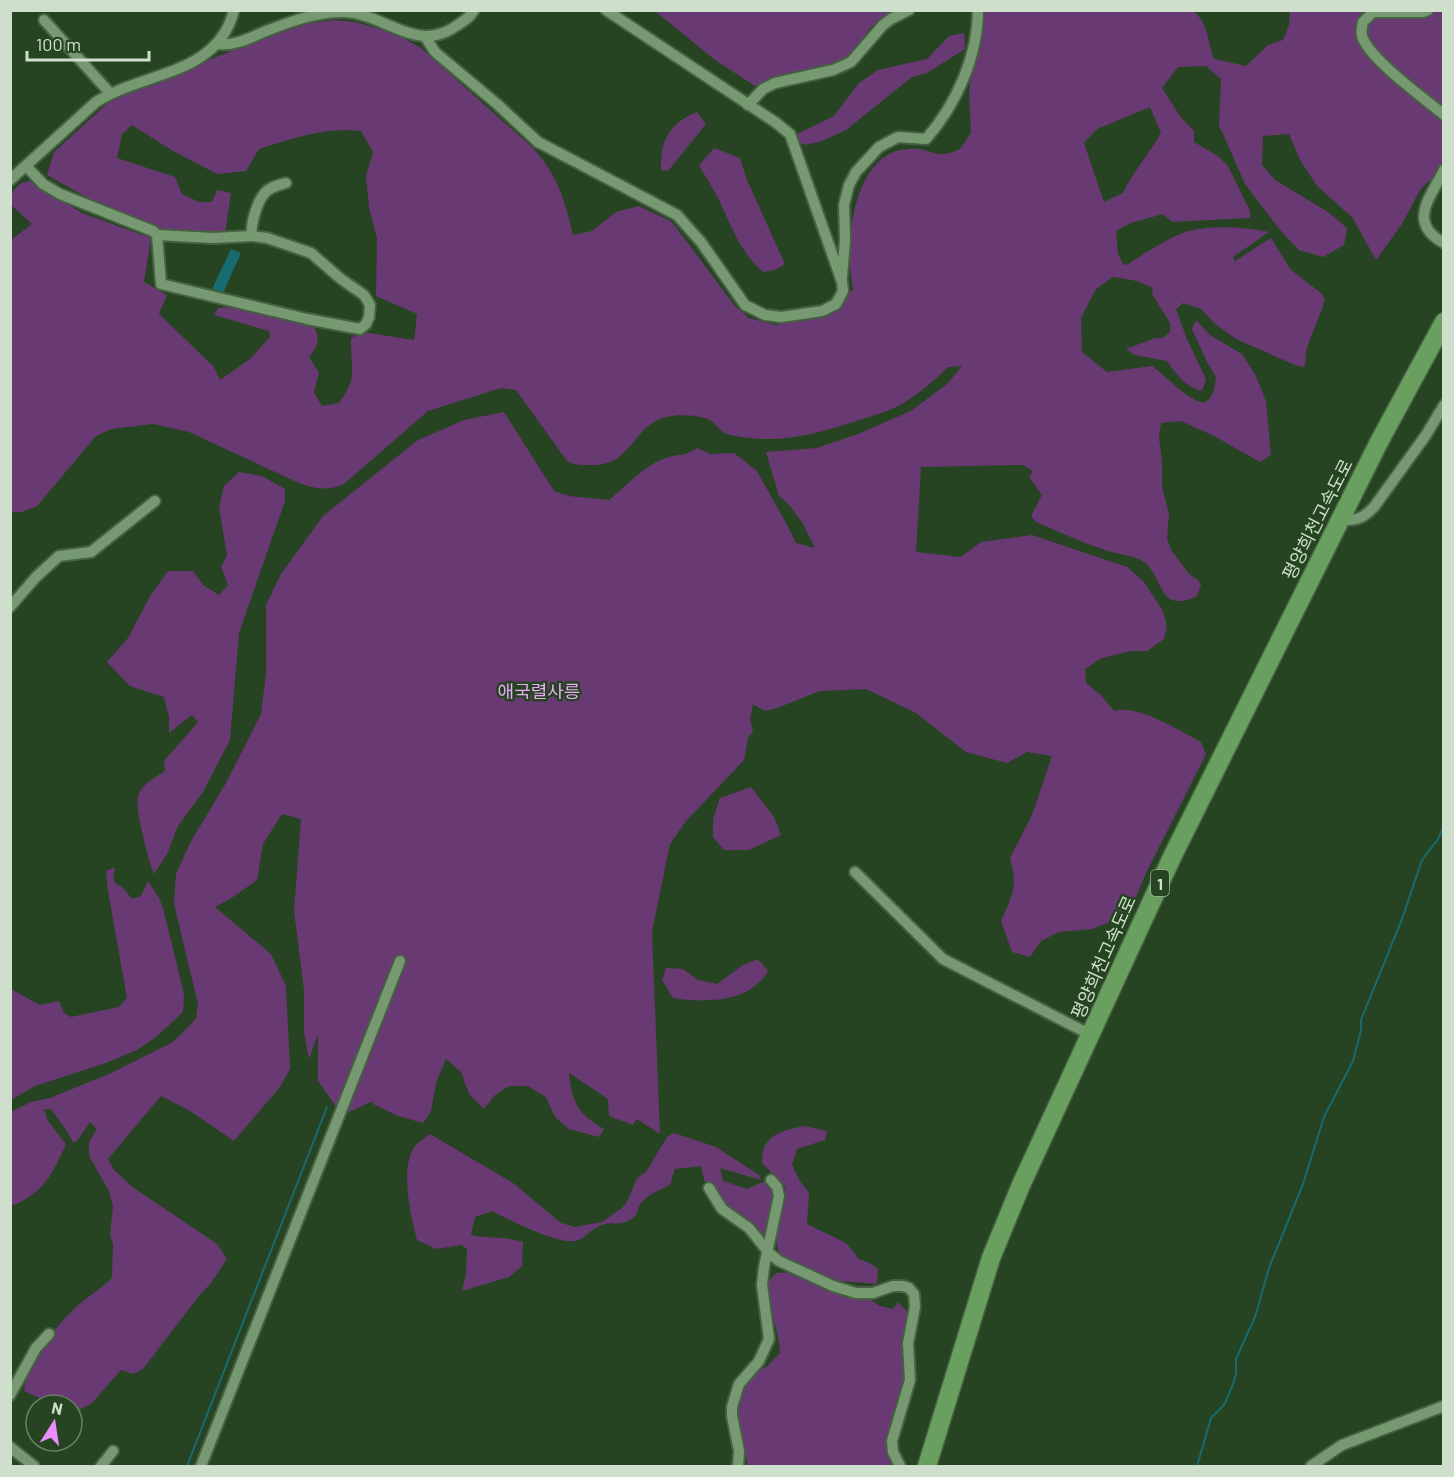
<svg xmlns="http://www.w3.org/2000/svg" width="1454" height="1477" font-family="Barlow,'Noto Sans KR',sans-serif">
<rect width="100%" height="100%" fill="#264421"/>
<g fill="#693973" fill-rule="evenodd">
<path d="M655 11H892L871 27 849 58 829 66 755 86 715 60Z"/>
<path d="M984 11H1193C1209 23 1207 41 1214 59L1246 66 1268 45 1283 40 1289 25 1290 11H1370C1358 19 1355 26 1358 40L1443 123V159L1438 172 1420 190 1402 224 1376 260 1352 217 1317 186 1300 160 1289 134 1263 136 1262 165 1275 180 1328 212 1347 228 1344 245 1323 257 1299 250 1280 230 1245 184 1219 125 1221 79 1206 66 1178 67 1162 88 1180 116 1194 131V142L1218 156 1228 166 1250 211V218L1172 222 1163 214 1131 223 1116 231 1118 254 1123 264 1126 265C1141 256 1174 234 1189 231 1214 225 1244 227 1269 232L1233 257 1235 261 1271 238 1291 270 1321 293 1325 300C1320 316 1313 331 1307 347 1305 354 1307 360 1304 367L1295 365 1236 339 1214 323 1201 309 1183 303 1176 309 1187 339 1206 379 1202 391C1185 387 1177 375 1167 361L1134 355 1126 349 1155 338H1163L1170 332V323L1152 294 1153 288 1137 281 1113 277 1096 289 1081 318 1082 352 1107 372 1152 366C1170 379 1182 396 1203 403L1209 399 1214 391 1216 377 1207 362 1192 329 1196 320 1210 335 1242 354 1256 376 1266 401 1271 455 1260 462 1214 436 1181 421 1161 423 1159 438 1162 461V487L1169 514 1167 538 1171 550 1189 574 1198 580 1201 585 1197 596C1157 615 1164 576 1144 562 1132 554 1118 555 1105 550 1081 542 1059 532 1036 522L1031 516 1042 495 1029 477 1033 471 1023 465 921 467 916 552 961 557 981 542 1032 535 1127 567 1143 581 1163 611 1167 627 1164 639 1147 651H1131L1102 658 1085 669 1086 683 1101 695 1114 711C1139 704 1179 731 1201 742L1206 754 1146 873 1132 907 1112 921 1092 929 1059 932 1041 941 1030 957 1012 952 1001 921C1013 893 1018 888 1010 858L1032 815 1052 756 1027 752 1007 763 966 752 916 713 866 689 820 691 777 708 765 711 753 704 750 719 753 731 748 738 744 760 686 821 670 844 652 932 660 1134 637 1119 633 1125 609 1116 608 1099 569 1073C572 1103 578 1114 604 1129L599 1137 569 1129 555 1117 546 1097 528 1086H509L495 1095 484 1109 469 1094 461 1072 446 1059 436 1083 431 1111 423 1123 398 1116 373 1104V1101L349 1112 337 1108 318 1081V1034L309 1059 304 1033V990L294 911 301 819 282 814 263 844 257 880 233 897 215 907 271 954 286 986 290 1069 280 1087 234 1141 190 1111 161 1096 108 1159 114 1170 134 1188 217 1244 227 1259 211 1283 198 1297 143 1369 133 1374 121 1370 91 1404 74 1412 72 1411V1405H54L24 1391C28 1359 53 1330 75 1308 87 1297 101 1289 112 1278L113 1244 110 1235 113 1207 109 1191 89 1156V1142L97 1129 90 1122 78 1140 73 1143 67 1131 51 1109H44L48 1121 66 1144C52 1175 44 1193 11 1206V1112L31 1102 50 1098 109 1074 173 1042 196 1019 198 1004 174 904 176 874 190 843 226 783 261 714 266 673V605L281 574 323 516 418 440 464 420 504 412 554 491 569 496 609 500C627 486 644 465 666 458 679 453 682 458 697 448L710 454 734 453 757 471 786 523 796 543 815 548 803 524 790 506 779 496 766 452 817 448 858 434 911 411 947 384 962 366 948 367C936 380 910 401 894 408 883 413 871 416 859 420 815 435 777 445 730 435 720 433 716 423 708 419 697 415 678 414 667 417 631 425 634 467 589 465 580 465 574 465 567 461L516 390 501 388 428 411 344 484C328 491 317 489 301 484L189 432 153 424 111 429 96 436 37 506 22 512H11V240L32 224 11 205V193L21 183 30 181 82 213 151 238 144 282 167 295 159 314 214 367 220 380 250 359 270 337 269 331 214 315 218 308 239 307 313 325C321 337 318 347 309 357L319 373 314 392 322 406 339 403C359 377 350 368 351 338L363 332 414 340 417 314 376 296 377 238 369 208 366 176 373 152 361 131C328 126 290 139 259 149L246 171 217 174 173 151 132 125 122 134 117 158 175 177 182 194 199 202H212L217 190 231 193 225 233H191L154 227 95 202 47 175 54 152 109 102 134 88 184 72 211 59 279 33 304 24 333 20 356 22 396 34 421 48 533 148C559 177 564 199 573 235L592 231 616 212 639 206 672 222 735 306 749 318 776 325 828 316 853 289C845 250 850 171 893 152 899 149 913 148 920 149 927 150 935 155 943 154 948 154 955 151 960 149L971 133 969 90ZM1150 107 1161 133C1149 154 1133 172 1123 193L1104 202 1084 143 1097 129Z"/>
<path d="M1435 11H1443V111L1379 55 1369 42 1365 32 1366 24 1378 14 1428 15Z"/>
<path d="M964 33 965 49 927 73 912 77 846 130 822 141 805 145 796 141 797 134 834 116 859 83 878 70 927 59 949 36Z"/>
<path d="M697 112 706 124 668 171 661 170C660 141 669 123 697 112Z"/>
<path d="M714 148 740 158 747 180 785 264 775 270 763 272C741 254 730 223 718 198 712 187 705 176 699 165Z"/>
<path d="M239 472 262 476 285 489V501L239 633 230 740 203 792 178 826 167 854 154 874C149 862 134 806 138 796 142 783 155 778 165 771L164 761 198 722 192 715 169 733V717L164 697 130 686 107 662 128 638 150 596 168 571H193L203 585 219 595 228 585 221 567 227 555 219 507 224 486Z"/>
<path d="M751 787 774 817 781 835 749 850H724L713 837V819L720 798Z"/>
<path d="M115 867 113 875 115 883 123 888 132 899 141 896 148 881 159 898 163 908 184 994 183 1012 155 1038 137 1050 106 1063 35 1086 11 1100V989L40 1005 59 1001 64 1013 71 1017 119 1007 127 998 108 891 106 871Z"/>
<path d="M758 959 768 971C750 1003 706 1003 673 998L662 980 666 968 683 969 698 980 717 984 743 965Z"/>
<path d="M805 1126 827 1131 825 1140 797 1149 792 1165 800 1181 809 1193 807 1224 846 1243 859 1259 870 1263 878 1269 877 1284 830 1280 782 1257 777 1247 776 1229 786 1199 785 1186 762 1163C761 1135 782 1130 805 1126Z"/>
<path d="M674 1133 716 1147 759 1175 761 1180 720 1168 723 1181 747 1189 765 1181C767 1182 771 1185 773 1187 779 1196 769 1233 764 1241L721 1203 716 1188 705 1183 701 1166 675 1169 670 1185C656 1192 639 1197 637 1214 620 1230 616 1219 599 1226 590 1230 585 1239 575 1241 555 1244 510 1220 492 1211L475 1217 471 1235C489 1239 506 1236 523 1242L522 1266 509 1277 462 1291 466 1274 467 1249 461 1245 436 1249 417 1240C411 1216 399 1168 415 1146 419 1142 425 1138 430 1134L513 1183 561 1223 575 1227 602 1222 623 1207 628 1200 637 1178 646 1172 667 1137Z"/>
<path d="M793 1272 805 1276 831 1292 849 1298H867L880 1306 893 1309 898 1302 910 1315 906 1381 892 1430 897 1466H748L737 1422V1409L742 1390 752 1373 766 1367 780 1353C780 1329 766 1307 767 1283L776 1273Z"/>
</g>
<path fill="#186b70" d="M231 249 241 253 223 293 212 289Z"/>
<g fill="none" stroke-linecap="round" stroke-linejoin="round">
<g stroke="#186b70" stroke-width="2">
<path d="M187 1466 327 1107"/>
<path d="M1197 1466 1211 1418 1224 1405 1232 1387 1236 1374V1359L1255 1317 1269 1268 1303 1184 1324 1117 1353 1061 1361 1030V1020L1402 919 1422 860 1438 839 1444 826"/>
</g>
<defs>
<g id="minor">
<path d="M1428 10 1423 12H1373L1363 22C1362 26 1361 31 1362 36 1369 59 1424 98 1444 115"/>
<path d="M44 20 110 93"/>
<path d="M426 38 435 52 497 104 538 142 677 215 701 242 745 305 765 315 781 317 822 311 836 304 843 291 842 282 790 134 775 122 606 10"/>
<path d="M218 44C235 46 250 38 266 31 290 22 318 11 345 12 384 14 415 52 453 28 461 23 470 18 474 10"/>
<path d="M748 105 763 89 775 83 833 70 851 62 883 25 891 19 909 10"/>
<path d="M26 166 43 184 60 194 153 231 157 235 161 284 307 319 360 329 366 324 369 317 370 305 364 295 341 279 311 253 267 238 252 236C250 226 257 202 264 194 269 187 279 185 286 183"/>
<path d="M1444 170C1430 198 1407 223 1444 243"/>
<path d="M10 180 96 102C142 72 218 76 234 10"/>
<path d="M157 235 213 238 252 236"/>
<path d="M842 277 845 240 844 205 849 185 856 172 879 147 898 137 926 139C956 105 978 56 978 10"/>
<path d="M1347 520C1360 520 1365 516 1374 507L1426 435 1444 405"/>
<path d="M10 607 36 577 59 556 91 552 155 501"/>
<path d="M855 872 943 959 1091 1035"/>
<path d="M709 1188 722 1209 749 1228 769 1253 779 1261 833 1286 856 1293H873L893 1286H903L909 1288 914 1294 915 1307 908 1343 910 1380 892 1441 893 1452 900 1466"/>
<path d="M10 1395 36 1348 49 1334"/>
<path d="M10 1447 34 1466"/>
<path d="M101 1466 113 1451"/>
<path d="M201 1466 400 961"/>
<path d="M738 1466 739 1451 732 1416V1407L739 1384 759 1361 769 1339 762 1285 764 1267 779 1196 777 1187 771 1180"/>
<path d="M1311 1466 1342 1445 1444 1406"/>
</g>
<path id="highway" d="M927 1466 991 1258 1021 1185 1173 855 1379 442 1444 322"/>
</defs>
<use href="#minor" stroke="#466142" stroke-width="14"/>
<use href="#highway" stroke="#466142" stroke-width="21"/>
<use href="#minor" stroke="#779972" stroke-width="10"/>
<use href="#highway" stroke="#69a060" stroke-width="18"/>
</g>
<g text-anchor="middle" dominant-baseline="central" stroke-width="5" stroke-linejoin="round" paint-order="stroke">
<rect fill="#264421" stroke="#9cb198" stroke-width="1.5" x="1151" y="870" width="18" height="26" rx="4.5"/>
<g font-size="16" font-weight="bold" fill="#cee0cb">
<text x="1160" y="883">1</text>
</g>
<g font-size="18" fill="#cee0cb" stroke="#264421">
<text transform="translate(1317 519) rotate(-63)">평양희천고속도로</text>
<text transform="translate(1103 957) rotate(-66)">평양희천고속도로</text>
</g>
<g font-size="18" fill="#e9a9f5" stroke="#264421">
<text x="539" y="691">애국렬사릉</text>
</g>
</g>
<rect width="1454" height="1477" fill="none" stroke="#cee0cb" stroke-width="24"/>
<g transform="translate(54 1423) rotate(12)"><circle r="28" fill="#264421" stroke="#698265" stroke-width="1.5"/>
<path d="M0-4.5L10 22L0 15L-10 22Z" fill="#eb8dfc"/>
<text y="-9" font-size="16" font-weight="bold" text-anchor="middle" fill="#cee0cb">N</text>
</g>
<path d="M27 51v9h122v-9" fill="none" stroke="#cee0cb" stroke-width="3"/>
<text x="36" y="51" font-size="18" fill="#cee0cb" stroke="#264421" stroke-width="4.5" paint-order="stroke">100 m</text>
</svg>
